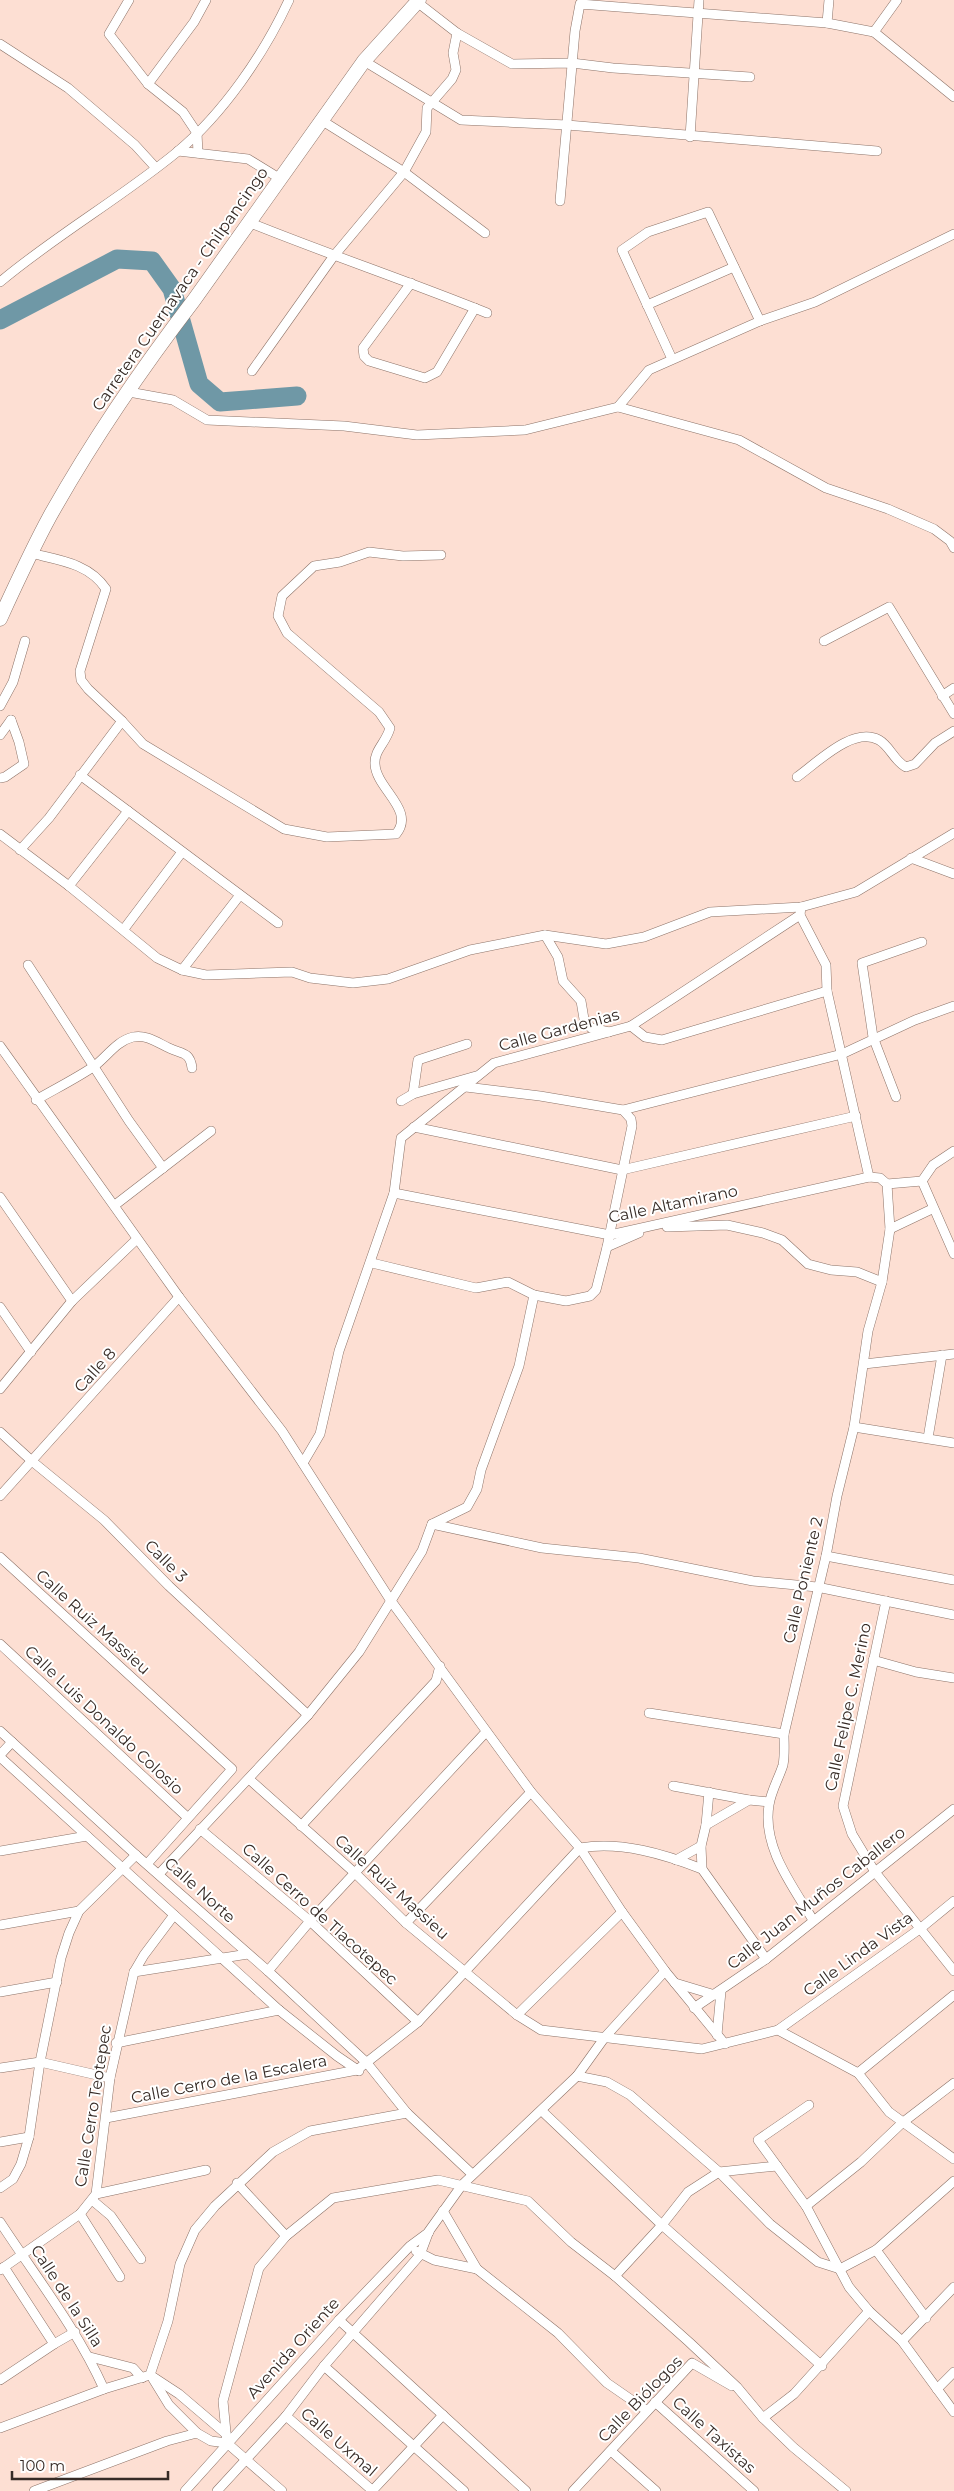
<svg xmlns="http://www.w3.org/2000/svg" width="954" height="2491" font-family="Montserrat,sans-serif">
<rect width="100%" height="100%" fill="#fddfd3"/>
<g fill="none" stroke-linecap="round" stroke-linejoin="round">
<path stroke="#6f98a6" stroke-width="19" d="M0 320 117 259 152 261 172 289 199 384 220 402 297 396"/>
<defs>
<g id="minor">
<path d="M129 0 109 34 148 84 183 112 197 133 198 153"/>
<path d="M827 23 829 0"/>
<path d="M874 32 897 0"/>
<path d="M457 33 512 64 572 63 613 68 750 77"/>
<path d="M0 44 68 88 135 145 156 168"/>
<path d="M364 61 461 120 567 125 877 151"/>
<path d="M148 84 194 22 206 0"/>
<path d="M321 120 404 172 485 233"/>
<path d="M690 137 699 0"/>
<path d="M178 151 248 159 279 178"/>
<path d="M560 201 575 31 580 4 827 23 874 32 954 97"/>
<path d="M248 222C327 254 408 281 487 313"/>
<path d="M0 282C56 235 121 198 177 152 223 114 264 54 289 0"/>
<path d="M411 283 363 348 364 356 369 361 425 378 437 372 475 308"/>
<path d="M647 305 734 267"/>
<path d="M672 359 622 250 648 232 708 212 760 321"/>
<path d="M252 371 333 257 404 172 426 132 427 108 452 79 456 70 453 53 457 33 417 2"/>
<path d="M129 392 173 400 207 420 344 426 417 435 525 430 618 407 649 370 760 321 815 302 954 234"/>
<path d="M618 407 739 440 826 488 888 509 934 529 950 541 954 548"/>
<path d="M30 553C58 560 89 563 106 589L80 671 81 680 88 689 122 721 143 744 284 829 327 837 396 834C416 810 376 789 375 764 374 750 386 743 390 728L379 712 287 633 278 616 282 596 314 566 340 562 369 552 403 556 441 555"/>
<path d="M824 641 889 607 954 714"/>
<path d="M942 696 954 688"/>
<path d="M0 706 13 682 25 641"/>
<path d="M0 735 11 720"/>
<path d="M80 775 278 923"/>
<path d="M797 777C818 762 853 726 879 740 890 746 894 761 906 767L915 764 935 743 954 731"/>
<path d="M0 778 5 777 24 764 19 742 11 720"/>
<path d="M0 834 69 886 157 958 182 970 206 975 292 972 310 978 353 983 388 979 470 950 545 935 606 944 644 937 710 912 801 907 856 892 954 833"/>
<path d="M20 850 49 818 122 721"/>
<path d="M911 858 954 874"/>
<path d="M69 886 128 811"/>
<path d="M800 915 826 965 827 991 869 1177"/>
<path d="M124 929 182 852"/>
<path d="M545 935 558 957 563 981 581 1001 584 1019 591 1028 609 1032"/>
<path d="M28 965 129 1121 163 1168"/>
<path d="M182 970 240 895"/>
<path d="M631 1026 645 1037 662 1040 827 991"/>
<path d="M0 1046 179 1297 282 1431 391 1601 531 1792 580 1848 622 1912 665 1971 725 2044"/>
<path d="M466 1087 540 1096 623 1110 842 1054 915 1020 954 1006"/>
<path d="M413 1094 418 1060 467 1044"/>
<path d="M896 1097 873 1037 862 963 922 942"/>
<path d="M36 1100C55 1089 75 1079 93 1067 106 1058 116 1041 133 1037 146 1034 158 1043 169 1048 181 1054 190 1051 192 1068"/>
<path d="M401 1101 413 1094 476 1076"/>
<path d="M414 1127 622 1170 856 1116"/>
<path d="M922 1181 954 1254"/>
<path d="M922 1181 933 1165 954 1151"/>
<path d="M887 1184 922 1181"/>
<path d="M394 1193 610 1235 869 1177 880 1178 887 1184 890 1229 882 1282 868 1331 854 1427 837 1496 826 1556 784 1734C784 1744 785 1755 783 1765 779 1778 771 1791 769 1805 762 1847 792 1885 813 1920"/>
<path d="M0 1197 72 1301"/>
<path d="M115 1205 211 1131"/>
<path d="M667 1227 727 1225 763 1233 782 1240 808 1264 831 1270 857 1272 882 1282"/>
<path d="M890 1229 932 1209"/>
<path d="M607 1247 639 1233"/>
<path d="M372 1263 476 1288 508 1282 534 1295 566 1301 590 1296 596 1290 607 1247 632 1126 631 1119 623 1110"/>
<path d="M0 1307 31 1352"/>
<path d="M864 1364 954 1354"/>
<path d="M0 1389 72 1301 137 1239"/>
<path d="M854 1427 954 1443"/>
<path d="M0 1432 33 1462 104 1520 169 1586 308 1715"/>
<path d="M928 1438 942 1355"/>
<path d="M303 1463 320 1434 339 1351 394 1193 401 1138 494 1063 631 1026 800 915 801 907"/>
<path d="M0 1496 179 1297"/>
<path d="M432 1524 542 1548 639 1558 753 1581 817 1587 954 1615"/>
<path d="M826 1556 954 1580"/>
<path d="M0 1557 232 1769 147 1864"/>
<path d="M886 1601 843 1806 852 1834 875 1872 954 1971"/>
<path d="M0 1644 187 1817"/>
<path d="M873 1660 916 1672 954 1678"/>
<path d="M649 1713 784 1734"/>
<path d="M0 1731 136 1855 268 1971 367 2063 407 2113 472 2174"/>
<path d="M0 1755 12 1742"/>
<path d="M0 1757 279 2010 337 2056 359 2071"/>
<path d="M249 1779 356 1874 406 1923 517 2015 541 2030 702 2049 778 2030 858 2073 889 2112 954 2159"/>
<path d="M673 1786 749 1800"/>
<path d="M709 1792 706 1825 701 1846 702 1869 766 1959"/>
<path d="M706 1825 749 1800 769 1802"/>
<path d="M301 1826 436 1681 440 1666"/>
<path d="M200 1829 310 1921 418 2022"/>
<path d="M0 1851 87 1836"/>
<path d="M676 1860 701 1846"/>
<path d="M159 1874 308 1715 359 1652 422 1551 432 1524 467 1507 477 1489 481 1470 519 1366 534 1295"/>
<path d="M406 1923 531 1792"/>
<path d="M0 1925 79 1911"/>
<path d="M268 1971 310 1921 486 1732"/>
<path d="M134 1972 248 1954"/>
<path d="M675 1983 715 1995"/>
<path d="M0 1992 57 1982"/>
<path d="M694 2008 766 1959 954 1809"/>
<path d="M517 2015 622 1912"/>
<path d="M778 2030 921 1928 954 1901"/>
<path d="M717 2035 721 1991"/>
<path d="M116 2043 279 2010"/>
<path d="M0 2068 40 2062 110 2078"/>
<path d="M858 2073 954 1995"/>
<path d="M577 2076 607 2082 630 2095 719 2172 770 2224 818 2262 840 2269 876 2250 954 2181"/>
<path d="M809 2105 758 2140 806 2206 849 2287 869 2311 902 2341 954 2412"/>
<path d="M542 2111 662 2225 822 2366"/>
<path d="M106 2118 357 2070 418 2022 580 1848C621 1841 664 1854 702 1869"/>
<path d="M0 2142 29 2137"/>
<path d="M237 2183 286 2236"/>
<path d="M0 2188 13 2179 21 2164 29 2137 40 2062 61 1958 69 1933 79 1911 136 1855"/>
<path d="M96 2194 206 2170"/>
<path d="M92 2200 111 2216 141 2259"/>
<path d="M806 2206 861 2162 902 2123 954 2083"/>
<path d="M443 2211 477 2269 558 2333 607 2383 646 2410"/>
<path d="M80 2214 120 2277"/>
<path d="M0 2222C36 2277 77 2329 104 2389"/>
<path d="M876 2250 926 2318"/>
<path d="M416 2251 434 2260 477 2269"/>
<path d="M4 2267 54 2344"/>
<path d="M0 2270 80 2214 96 2194 110 2078 134 1972 144 1955 174 1915"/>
<path d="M615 2276 662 2225 688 2192 719 2172 777 2166"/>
<path d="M339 2320 526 2491"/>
<path d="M902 2341 954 2287"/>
<path d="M90 2357 133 2368 142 2378"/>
<path d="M324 2366 464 2491"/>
<path d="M150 2375 179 2394 226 2434"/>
<path d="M153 2379 169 2405 197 2433"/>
<path d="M0 2380 54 2344 75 2332"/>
<path d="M937 2389 954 2372"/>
<path d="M655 2402 754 2491"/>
<path d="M286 2416 373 2491"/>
<path d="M763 2418 794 2394 869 2311"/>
<path d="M0 2428 104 2389 150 2375 168 2321 180 2264 195 2230 215 2206 273 2152 310 2131 407 2113"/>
<path d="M227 2443 223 2401 259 2268 286 2236 333 2198 438 2180 528 2201 571 2242 615 2276 689 2342 737 2387 763 2418 793 2447 846 2491"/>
<path d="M227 2443 282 2491"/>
<path d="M611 2451 656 2491"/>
<path d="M34 2491 167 2441 197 2433 211 2441 227 2443"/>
<path d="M185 2491 339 2320 410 2246 429 2232"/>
<path d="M217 2491 286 2416 324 2366 420 2255 429 2231 462 2185 577 2076 605 2037 665 1971"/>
<path d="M372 2491 443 2415"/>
<path d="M573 2491 692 2363 732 2386"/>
</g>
<path id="primary" d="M0 619C16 584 32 549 50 516 92 441 142 368 194 300L364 61 419 0"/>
</defs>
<use href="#minor" stroke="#8d7368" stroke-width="10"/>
<use href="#primary" stroke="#8d7368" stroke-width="15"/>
<use href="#minor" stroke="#fff" stroke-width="9"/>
<use href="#primary" stroke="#fff" stroke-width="14"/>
</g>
<g text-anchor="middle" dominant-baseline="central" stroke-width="4" stroke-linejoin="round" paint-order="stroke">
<g font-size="16" fill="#362b26" stroke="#fff">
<text transform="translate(180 289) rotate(-55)">Carretera Cuernavaca - Chilpancingo</text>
<text transform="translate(559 1030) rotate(-15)">Calle Gardenias</text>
<text transform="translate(673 1204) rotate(-12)">Calle Altamirano</text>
<text transform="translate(95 1370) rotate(-48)">Calle 8</text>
<text transform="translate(166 1561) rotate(45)">Calle 3</text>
<text transform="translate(803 1580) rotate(-77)">Calle Poniente 2</text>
<text transform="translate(93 1622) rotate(42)">Calle Ruiz Massieu</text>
<text transform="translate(848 1707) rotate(-78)">Calle Felipe C. Merino</text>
<text transform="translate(104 1720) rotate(43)">Calle Luis Donaldo Colosio</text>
<text transform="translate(392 1887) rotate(42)">Calle Ruiz Massieu</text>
<text transform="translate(200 1890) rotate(42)">Calle Norte</text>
<text transform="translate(816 1898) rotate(-38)">Calle Juan Muños Caballero</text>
<text transform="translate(320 1914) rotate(42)">Calle Cerro de Tlacotepec</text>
<text transform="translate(858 1954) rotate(-36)">Calle Linda Vista</text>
<text transform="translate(229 2079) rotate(-11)">Calle Cerro de la Escalera</text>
<text transform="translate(93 2106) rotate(-81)">Calle Cerro Teotepec</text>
<text transform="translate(67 2296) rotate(57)">Calle de la Silla</text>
<text transform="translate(293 2348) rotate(-48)">Avenida Oriente</text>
<text transform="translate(640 2399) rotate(-46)">Calle Biólogos</text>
<text transform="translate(714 2435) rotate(42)">Calle Taxistas</text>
<text transform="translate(339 2442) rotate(41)">Calle Uxmal</text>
</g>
</g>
<path d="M12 2471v8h156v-8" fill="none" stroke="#362b26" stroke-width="2.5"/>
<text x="20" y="2471" font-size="15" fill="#362b26" stroke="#ffffff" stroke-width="4" paint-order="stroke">100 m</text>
</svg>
